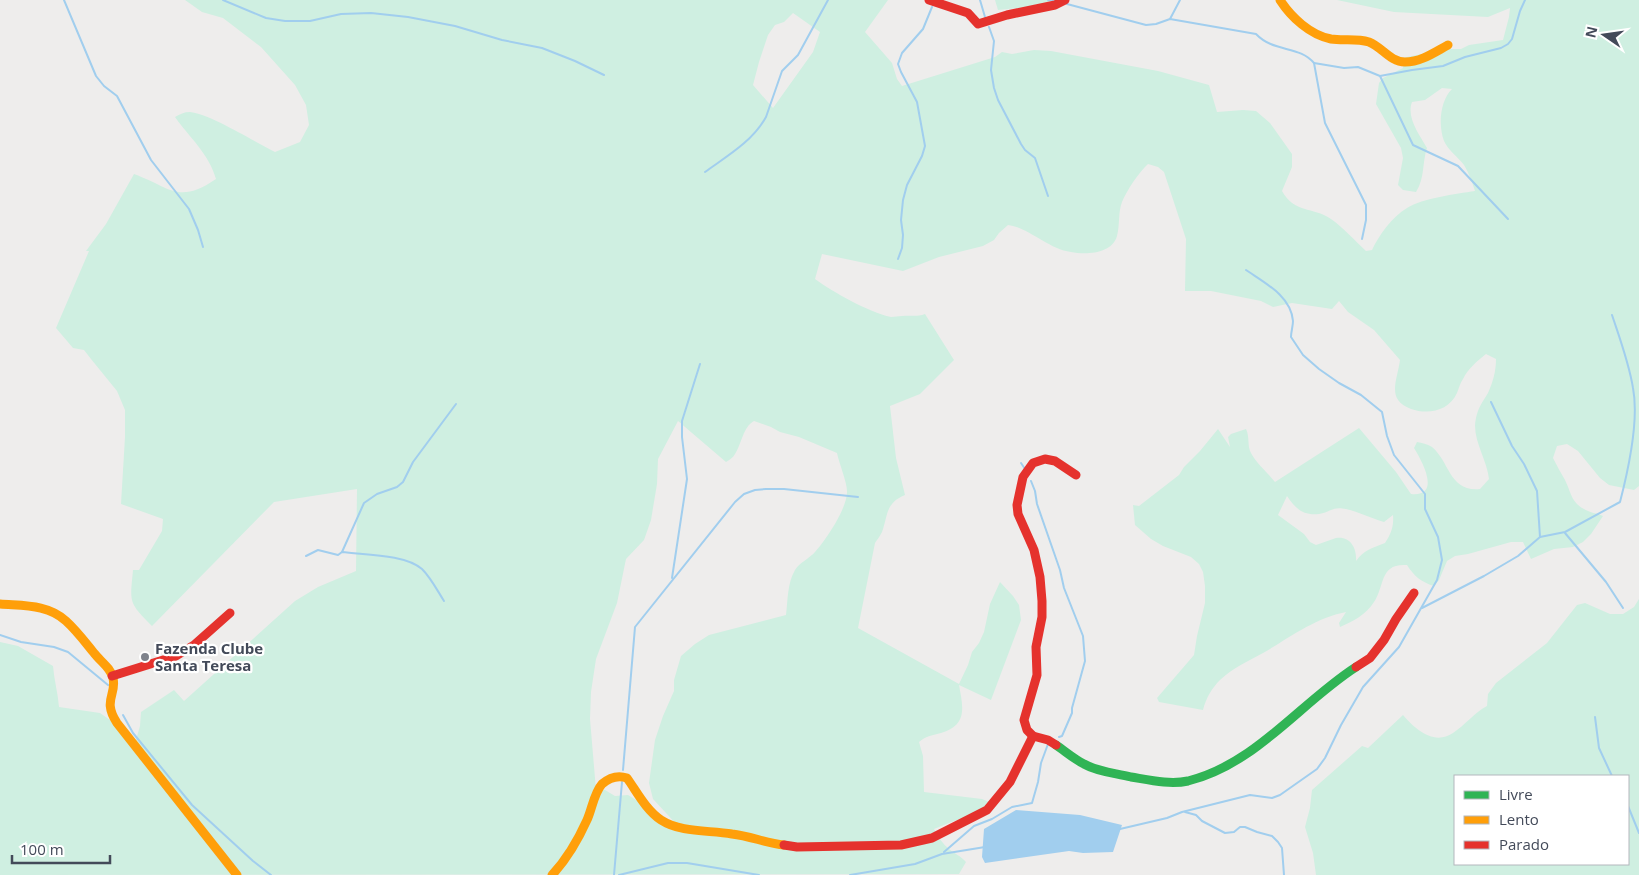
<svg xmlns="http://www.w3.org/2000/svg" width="1639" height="875" font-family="'Open Sans',sans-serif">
<rect width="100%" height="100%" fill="#eeedec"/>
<g fill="#cfefe1" fill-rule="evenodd">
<path d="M185 0H888L865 32 892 63 897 79 902 86 995 57 1002 52 1012 54 1034 50 1051 51 1158 71 1209 85 1217 112 1243 110 1256 111 1270 123 1292 154V167L1282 191C1295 214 1312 206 1331 219 1344 228 1355 241 1366 251L1372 250C1379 235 1392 217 1407 208 1423 198 1456 194 1475 191 1472 182 1469 173 1464 165 1458 157 1448 150 1444 141 1438 125 1440 101 1452 89L1442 88 1425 100 1412 102C1406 118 1420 135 1427 148 1422 163 1425 178 1416 192L1403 190 1398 185 1403 158 1401 148 1376 104 1379 83 1383 78 1403 68 1402 58 1446 49H1461L1469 45 1503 40 1509 17 1510 8 1488 17 1394 12 1337 0H1639V486L1634 490 1609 485 1600 478 1578 451 1567 444 1557 446 1553 458C1557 466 1561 473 1565 480 1571 492 1571 502 1584 509 1590 513 1597 513 1603 516L1591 534 1583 542 1573 547 1554 549 1531 559 1523 542H1511L1468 554 1455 556 1447 561 1439 580 1434 586C1421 582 1414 576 1407 565 1379 563 1385 586 1374 602 1366 615 1353 621 1340 627L1339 623 1346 612C1315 618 1289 638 1263 653 1248 661 1233 668 1220 680 1212 688 1206 698 1203 710L1159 702 1157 698 1194 655 1197 636 1205 603V586L1203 572 1199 564 1191 557 1163 546 1151 539 1135 525 1133 505 1139 506 1179 475 1184 467 1200 451 1218 429 1230 447 1228 437 1231 434 1246 429C1250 437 1247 446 1251 453 1256 463 1268 473 1275 482L1359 428 1396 472 1411 494C1442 497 1422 461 1414 448L1417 442C1422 443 1427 444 1432 447 1450 462 1449 492 1480 489L1489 479C1487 459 1471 438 1476 418 1478 408 1483 401 1488 393 1493 382 1496 371 1496 359L1486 354C1477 361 1468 369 1463 379 1460 383 1459 388 1457 393 1449 411 1428 415 1411 409 1386 399 1397 382 1400 360L1374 330 1348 312 1339 301 1332 309 1292 303 1273 307 1261 301 1211 291H1185L1186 239 1164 172 1158 167 1148 164C1139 172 1127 190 1122 202 1118 212 1120 225 1117 236 1112 254 1086 255 1071 252 1048 249 1028 227 1008 225L999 233 994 240 983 246 939 257 903 271 822 254 815 279C833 292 868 312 891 317 895 317 898 316 902 316 911 315 917 317 925 314L954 360 920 394 890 406 896 458 905 495C885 503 888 516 882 532 880 536 877 540 875 543L858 628 959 684 968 665 972 652 979 643 984 632 990 604 1000 582 1013 596 1019 605 1021 620 991 700 959 685C963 707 968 725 941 733 933 735 926 736 919 742L923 756 924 792 982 799 994 804 977 814 954 821 934 829C938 837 943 844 949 849 955 854 961 856 966 862L959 874 0 875V642L18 646 53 666C54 680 58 693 59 707L100 713 110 720 133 750 140 726 141 712 174 690 184 701 295 601 318 587 356 571 357 489 274 502 152 626C128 602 130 603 133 570H139L162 531 163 519 121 504 125 437V410L117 391 91 359 84 350 73 348 56 328 89 251H86L106 224 134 174C170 187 178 205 216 179 209 154 190 138 175 117 180 114 184 112 190 112 210 114 255 142 275 152L300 142 309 125 306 105 295 85 261 47 223 18 202 12ZM793 13 820 32 813 52 773 108 753 85 759 62 768 35 775 25 784 22ZM678 421 726 462C729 460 733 458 735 454 742 443 743 427 754 421L771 427 780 432 799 437 837 453C839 463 847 482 847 491 848 507 826 540 815 552 810 558 799 563 795 570 787 584 788 600 786 615L709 635 695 644 681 656 674 680V691L663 716 655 740 649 783 653 799 679 827 645 809 638 801 628 795 615 796 605 790H596L590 719 591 692 596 659 617 603 626 559 644 540 651 520 657 484 658 459ZM1287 496C1295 508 1303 516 1319 514 1331 512 1332 506 1346 509 1359 512 1371 518 1384 522L1393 515C1394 526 1391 534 1385 543 1372 548 1364 550 1356 561 1357 549 1351 536 1336 538 1329 540 1323 543 1316 545L1310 542 1304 534 1278 515Z"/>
<path d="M995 0H1062L1048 5 998 10Z"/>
<path d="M1639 599V875H1316L1313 853 1305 827 1310 808 1312 790 1362 746 1368 748 1403 715C1415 729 1434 746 1453 733 1465 725 1474 713 1487 706L1488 694 1496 683 1547 643 1577 605 1585 603 1610 614H1623L1634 607ZM1628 776V864H1455V776Z"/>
</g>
<path fill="#a1ceee" d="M1016 810 1080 815 1122 825 1113 852 1083 853 1069 851 985 863 982 857 984 829Z"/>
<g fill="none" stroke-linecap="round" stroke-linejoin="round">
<g stroke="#a1ceee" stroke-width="2">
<path d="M64 0 96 76 104 86 117 96 151 160 189 209 198 230 203 247"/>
<path d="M223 0 266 18 285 21H310L341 14 371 13 408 17 455 26 502 40 542 48 575 61 604 75"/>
<path d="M980 0 985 17"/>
<path d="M1048 0H1055"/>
<path d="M1067 4 1146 25 1156 24 1170 19 1256 34C1274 53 1299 45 1314 63L1325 123 1366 205V220L1362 239"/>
<path d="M1170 19 1180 0"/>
<path d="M989 27 994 41 991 70 994 88 998 100 1021 144 1025 150 1035 158 1048 196"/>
<path d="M1314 63 1344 68 1358 67 1380 76 1412 70 1443 66 1465 57 1501 48 1508 44 1512 39 1520 11 1525 0"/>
<path d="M1380 76 1413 145 1458 166 1508 219"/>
<path d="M705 172C727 156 752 142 766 117L782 71 798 55 828 0"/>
<path d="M898 259 902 248 903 235 901 220 903 200 907 185 922 156 925 146 917 102 901 72 898 64 902 53 923 29 932 7"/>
<path d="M1491 402 1512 446 1524 464 1537 491 1540 537"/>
<path d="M1021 463 1025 469"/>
<path d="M1031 481 1035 491 1037 504 1060 570 1064 588 1083 636 1085 661 1072 708V713L1062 736 1059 737"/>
<path d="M1565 533 1606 582 1623 608"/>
<path d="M342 552 364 503 377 494 397 487 403 482 413 462 456 404"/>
<path d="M306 556 318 550 338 555 342 552C364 555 405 554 422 569 431 578 437 590 444 601"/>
<path d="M672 578 687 479 682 437V421L700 364"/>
<path d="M1422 608 1484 576 1518 556 1540 537 1565 532 1620 502C1628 471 1639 419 1633 388 1629 363 1620 339 1612 315"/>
<path d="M0 635 21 642 54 647 68 652 108 685"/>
<path d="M123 715 133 733 192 805 253 861 271 875"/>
<path d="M1595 717 1599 748 1612 776"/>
<path d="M623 770 635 627 735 502 744 494 755 490 766 489H784L858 497"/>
<path d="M1628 806 1639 833"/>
<path d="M1185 812 1196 815 1202 821 1225 833 1234 832 1240 827H1245L1257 832 1272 836 1278 842 1282 848 1284 875"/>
<path d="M1120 829 1167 818 1182 812 1250 795 1272 798 1280 795 1317 769 1325 758 1341 725 1363 687 1399 647 1437 580 1442 560 1438 537 1425 509V494L1394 455 1387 436 1382 412 1361 395 1339 383 1319 369 1303 355 1291 337C1291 332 1293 326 1293 321 1291 296 1265 283 1246 270"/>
<path d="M944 852 974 826 992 819 1012 807 1032 803 1038 782 1041 763 1048 744"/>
<path d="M614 875 622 782"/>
<path d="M619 875 668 863H687L759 875"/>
<path d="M850 875 915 864 942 854 985 847"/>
</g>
<path stroke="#30b455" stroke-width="9" d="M1056 745C1065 751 1074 759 1084 764 1098 772 1116 773 1131 777 1149 780 1170 785 1188 781 1256 764 1300 703 1356 667"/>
<g stroke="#ff9f0a" stroke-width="9">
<path d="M1280 0C1291 17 1310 35 1331 39 1343 41 1356 38 1369 42 1382 47 1390 62 1405 62 1421 62 1435 52 1448 45"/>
<path d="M0 604C23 606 48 604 66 621 77 631 85 642 94 653 100 661 111 668 113 678 117 695 102 700 117 723L237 875"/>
<path d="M552 875C567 859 578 840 587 820 592 809 594 793 602 784 609 778 618 775 627 778 637 792 646 810 661 820 681 833 709 830 732 834 750 836 766 843 784 845"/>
</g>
<g stroke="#e5322d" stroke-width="9">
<path d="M929 0 968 13 978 24 1007 15 1055 5 1065 0"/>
<path d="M1356 667 1370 658 1384 640 1396 619 1414 593"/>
<path d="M112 676 176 656 194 645 230 613"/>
<path d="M1056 745 1048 740 1033 736 1027 730 1024 720 1037 675 1036 647 1042 617V601L1040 577 1034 550 1018 514 1017 505 1023 477 1033 463 1045 459 1055 461 1076 475"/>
<path d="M784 845 797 847 901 845 932 838 987 810 1010 782 1033 736"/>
</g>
</g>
<circle fill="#7f838c" stroke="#fff" stroke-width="2" cx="145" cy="657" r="5"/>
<g text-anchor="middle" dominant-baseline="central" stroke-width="4.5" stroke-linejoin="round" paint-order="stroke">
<g font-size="15" font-weight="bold" fill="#434a59" stroke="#fff" text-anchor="start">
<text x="155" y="648">Fazenda Clube<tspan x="155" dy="17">Santa Teresa</tspan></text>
</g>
</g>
<rect x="1454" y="775" width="175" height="90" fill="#ffffff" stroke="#b4b7bd"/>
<rect x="1464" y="791" width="25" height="8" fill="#30b455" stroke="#b4b7bd"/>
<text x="1499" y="800" font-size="15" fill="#434a59">Livre</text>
<rect x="1464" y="816" width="25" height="8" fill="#ff9f0a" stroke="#b4b7bd"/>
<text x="1499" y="825" font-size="15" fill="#434a59">Lento</text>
<rect x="1464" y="841" width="25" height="8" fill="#e5322d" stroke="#b4b7bd"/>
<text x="1499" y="850" font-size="15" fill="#434a59">Parado</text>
<g transform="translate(1604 35) rotate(283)" stroke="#ffffff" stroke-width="4" paint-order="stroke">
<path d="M0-4L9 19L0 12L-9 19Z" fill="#434a59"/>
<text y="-8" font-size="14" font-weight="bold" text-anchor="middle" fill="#434a59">N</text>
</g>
<path d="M12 855v8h98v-8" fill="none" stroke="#434a59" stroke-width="2.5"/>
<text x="20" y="855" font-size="15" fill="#434a59" stroke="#ffffff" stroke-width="4" paint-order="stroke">100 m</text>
</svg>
